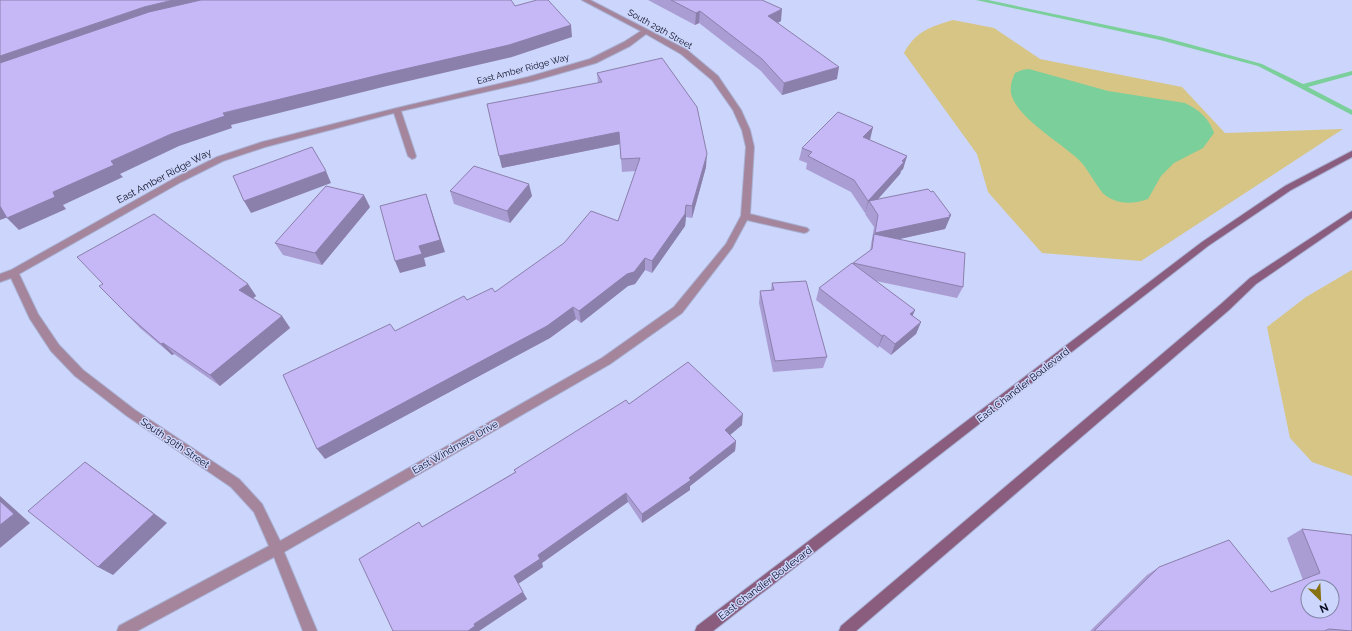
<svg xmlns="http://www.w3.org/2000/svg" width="1352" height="631" font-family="Raleway,sans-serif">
<rect width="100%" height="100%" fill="#ccd5fb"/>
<g fill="#d6c584">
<path d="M953 20 994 28 1040 59 1182 87 1225 133 1343 129 1141 261 1042 253 988 192 977 154 904 53C916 31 930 27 953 20Z"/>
<path d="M1352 270V476L1312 462 1290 438 1267 327 1306 297Z"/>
</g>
<path fill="#7bcf9b" d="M1029 69 1108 91 1185 103C1199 110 1209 118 1214 133L1203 148 1174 163 1161 176 1148 199C1134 204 1118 205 1105 195 1098 189 1088 169 1080 161 1062 143 1016 118 1011 93 1010 85 1012 80 1015 73L1022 70Z"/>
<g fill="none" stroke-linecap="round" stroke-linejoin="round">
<path fill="#7bcf9b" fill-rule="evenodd" d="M976 0H988L1163 37 1262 64 1303 84 1352 71V75L1308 87 1352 110V115L1258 66 1160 40Z"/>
<defs>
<path id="street" d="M582 0H590L687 50 718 76 741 110 750 130 754 147 750 214 807 228 809 230 807 232 804 233 747 220 732 248 682 313 610 364 284 552 317 631H303L274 557 137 631H117L119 626 269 546 254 512 231 487 127 416 75 376 51 351 30 319 11 278 0 282V274L11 270 175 178 217 157 262 142 397 108 528 77 590 59 624 42 641 31ZM646 34 681 54 712 80 733 110 742 130 746 147 741 216 726 244 674 307 602 358 280 541 262 504 239 479 135 410 83 370 59 345 38 314 19 274 181 182 223 161 265 147 394 113 408 156 412 159 415 158 416 156 401 111 533 81 596 63 630 46Z"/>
<g id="secondary">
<path d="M1352 151V157L1291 190 1208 246 713 631H695L697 626 1202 242 1285 186Z"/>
<path d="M1352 211V218L1256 284 1229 310 856 631H839L841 626 1221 304 1250 278Z"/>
</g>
</defs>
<use href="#street" stroke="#a9b1d4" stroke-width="2"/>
<use href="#secondary" stroke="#a9b1d4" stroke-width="2"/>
<use href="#street" fill="#a4859c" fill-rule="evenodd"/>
<use href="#secondary" fill="#8a5d7f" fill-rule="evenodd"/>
</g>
<g fill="#aa9dd4">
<path d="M648 0H762L781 21 778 23 837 79 782 95 761 71 699 23 695 25Z"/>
<path d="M597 73 706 167 692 218 686 217 685 226 652 273 645 270 635 284 628 286 581 323 576 319 550 338 325 459 395 331 467 300 495 292 618 221 636 171 622 172 620 144 502 168 598 83Z"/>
<path d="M873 127 869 140 907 156 903 169 901 171 900 174 877 200 951 215 945 229 898 239 963 287 957 298 876 281 915 310 912 316 921 322 916 334 891 355 879 346 878 348 816 300 819 288 870 251 874 227 865 214 866 213H865L851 192 806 169 807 163 799 160 802 148Z"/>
<path d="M450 191 532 196 510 223 454 204Z"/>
<path d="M370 207 322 265 283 255 275 243Z"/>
<path d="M772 283 827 357 823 368 773 372 759 303 760 291 771 290Z"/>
<path d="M248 284 256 296 253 298 282 316 290 328 220 386 174 354 172 355 140 328 99 286Z"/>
<path d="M629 404 742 425 730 435 736 441 735 451 690 486V490L642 523 628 502 542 563 543 567 518 584 527 599 479 631H393L422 527 515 472 514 470Z"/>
<path d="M1302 529 1352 631H1090L1147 575 1159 567 1271 592 1303 580 1287 538Z"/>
</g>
<g fill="#8b80ac">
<path d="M173 0H232L0 71V56L144 7Z"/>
<path d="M782 9 781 21 767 28 768 16Z"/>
<path d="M700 11 699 23 695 25 696 13Z"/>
<path d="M571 25 572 37 512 57 387 86 231 125 232 128 179 146 120 174 123 177 63 205 66 209 19 230 7 218 53 192 111 161 171 134 223 113Z"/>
<path d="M839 67 837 79 782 95 784 83Z"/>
<path d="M873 127 870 140 860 150 863 137Z"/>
<path d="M619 132 620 144 502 168 499 156Z"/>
<path d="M707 154 706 167 692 218V206Z"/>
<path d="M907 156 903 169 901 171 900 174 872 206 869 201 865 213 868 201Z"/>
<path d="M326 171 331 183 251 213 244 201Z"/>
<path d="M529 184 532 196 510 223 507 211Z"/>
<path d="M426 194 445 252 424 258 426 266 400 273 395 261 419 246Z"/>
<path d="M364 195 370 207 322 265 315 253Z"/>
<path d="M0 205 11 216 0 220Z"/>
<path d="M686 205V217L685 226 652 273V261Z"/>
<path d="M951 215 945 229 873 245 874 234 871 245 875 233Z"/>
<path d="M645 258V270L635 284 628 286 581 323 579 311Z"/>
<path d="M248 284 256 296 248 302 239 290Z"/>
<path d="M573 307 576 319 550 338 325 459 317 449Z"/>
<path d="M915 310 910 322V314Z"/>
<path d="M282 316 290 328 220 386 210 375Z"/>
<path d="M921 322 916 334 891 355 895 344Z"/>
<path d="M884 335 879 346 878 348 882 336Z"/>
<path d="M163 343 174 354 172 355 161 344Z"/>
<path d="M743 414 742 425 724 440 725 430Z"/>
<path d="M736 441 735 451 690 486V490L642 523V514L689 478Z"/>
<path d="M85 462 167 523 113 575 98 567Z"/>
<path d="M626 493 628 502 542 563 543 567 518 584 514 576 538 555Z"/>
<path d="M0 496 30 523 0 548Z"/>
<path d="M523 592 527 599 479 631H468L474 624Z"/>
</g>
<g fill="#c6b7f6" stroke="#8b80ac" fill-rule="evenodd">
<path d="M0 0H173L144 7 0 56Z"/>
<path d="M201 0H511L515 6 537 0H548L571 25 509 45 383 74 223 113 225 116 171 134 111 161 114 165 53 192 55 197 7 218 0 206V63L149 12Z"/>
<path d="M671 0H762L782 9 768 16 839 67 784 83 762 59 700 11 696 13Z"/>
<path d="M662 58 697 107 707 154 692 206 686 205 685 214 652 261 645 258 634 272 627 274 579 311 573 307 547 326 317 449 283 375 390 324 395 331 464 296 467 300 492 288 495 292 564 243 591 211 618 221 640 158 621 159 619 132 499 156 487 104 602 82 597 73Z"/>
<path d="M838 112 873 127 863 137 907 156 902 161 904 162 868 201 854 180 808 156 812 152 802 148Z"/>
<path d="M312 147 326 171 244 201 233 176Z"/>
<path d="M474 166 529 184 507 211 450 191Z"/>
<path d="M326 186 364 195 315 253 275 243Z"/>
<path d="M928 189 931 192 933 191 951 215H949L950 217 875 233 878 215 869 201Z"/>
<path d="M426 194 440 240 419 246 422 254 395 261 380 206Z"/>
<path d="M154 214 248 284 239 290 282 316 210 375 163 343 161 344 129 316 99 286 103 284 77 257Z"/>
<path d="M874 234 965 253 963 287 853 263 872 249Z"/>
<path d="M852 263 915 310 910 314 921 322 895 344 884 335 882 336 819 288Z"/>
<path d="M806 281 827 357 775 361 760 291 774 290 772 283Z"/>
<path d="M688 362 743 414 725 430 736 441 689 478 691 480 642 514 626 493 538 555 540 559 514 576 523 592 474 624 475 626 468 631H393L359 559 419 522 422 527 516 472 514 470 626 400 629 404Z"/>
<path d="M85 462 154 514 98 567 28 511Z"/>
<path d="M0 501 14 514 0 525Z"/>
<path d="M1302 529 1352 535V631L1329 629 1324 631H1094L1159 567 1229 540 1271 592 1320 573ZM1308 587H1332V611H1308Z"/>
</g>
<g text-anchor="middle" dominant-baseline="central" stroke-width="3" stroke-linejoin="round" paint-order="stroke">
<g font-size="9" fill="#0b0d23" stroke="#ccd5fb">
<text transform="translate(660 29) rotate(29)">South 29th Street</text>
<text transform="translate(523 69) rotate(-15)">East Amber Ridge Way</text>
</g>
<g font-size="10" fill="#0b0d23" stroke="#ccd5fb">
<text transform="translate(164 176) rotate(-28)">East Amber Ridge Way</text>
<text transform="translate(1023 385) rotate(-38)">East Chandler Boulevard</text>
<text transform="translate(175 443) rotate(34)">South 30th Street</text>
<text transform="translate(455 447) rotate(-30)">East Windmere Drive</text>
<text transform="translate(765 583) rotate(-37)">East Chandler Boulevard</text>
</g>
</g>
<g transform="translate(1320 599) rotate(156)"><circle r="19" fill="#ccd5fb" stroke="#7f85a5"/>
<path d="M0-3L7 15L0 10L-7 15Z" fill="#877213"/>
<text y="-6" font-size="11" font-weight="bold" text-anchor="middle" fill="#0b0d23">N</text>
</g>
</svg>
